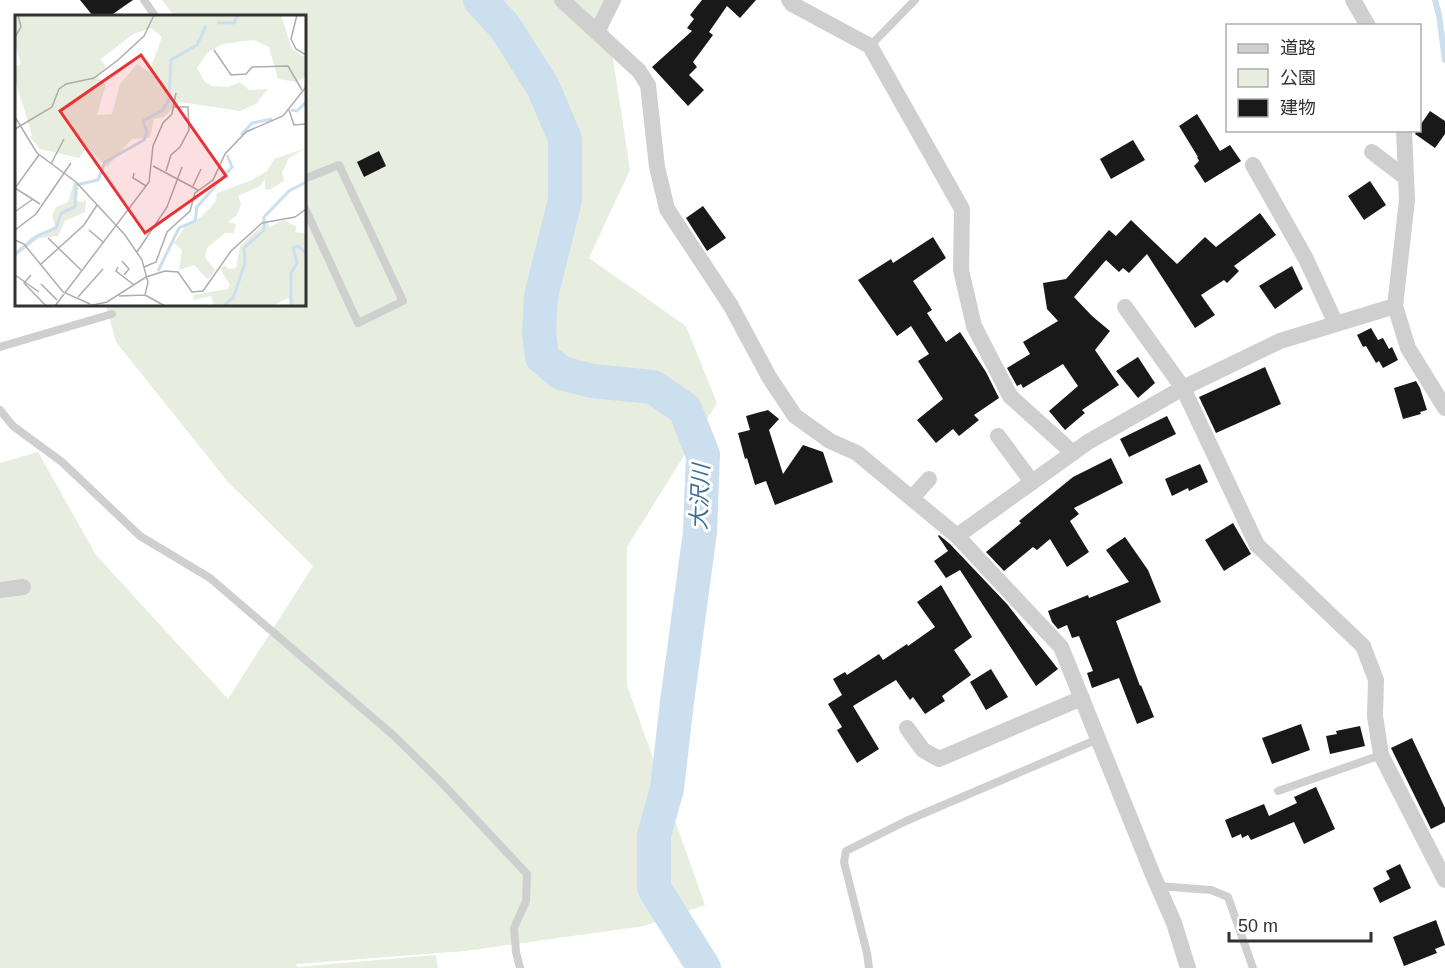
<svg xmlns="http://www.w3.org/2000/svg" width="1445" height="968" font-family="Arial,'Noto Sans JP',sans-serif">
<rect width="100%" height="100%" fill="#fff"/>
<path fill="#e7eee0" d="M162 0H604L630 170 589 258 686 326 717 403 627 547V685L705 905 644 926 465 951 296 964 297 967 436 955 438 968H0V463L38 452 96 555 228 699 313 566 228 482 116 342 106 305 304 304V16H174Z"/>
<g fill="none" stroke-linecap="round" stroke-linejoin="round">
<path stroke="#ccdfee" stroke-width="6" d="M1435 0 1439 15 1445 60"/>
<path stroke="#ccdfee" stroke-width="34" d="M480 0 505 27 543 87 565 139V200L541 296 539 332 542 357 561 373 592 381 653 387 685 409 703 455 700 532 677 702 667 789 654 835V888L704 968"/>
</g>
<g fill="#191919">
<path d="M80 0H133L110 16H93Z"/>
<path d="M702 0H756L740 18 727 6 709 32 713 35 693 62 697 67 689 75 704 90 688 106 652 67 692 31 687 28 694 19 690 15Z"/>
<path d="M1430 111 1445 121V134L1435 148 1415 134 1417 130H1419V127Z"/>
<path d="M1197 114 1220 151 1230 145 1241 161 1205 183 1194 166 1199 161 1197 157H1198L1179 126Z"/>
<path d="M1133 140 1145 160 1111 179 1100 159Z"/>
<path d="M379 151 386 166 364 177 357 162Z"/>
<path d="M1370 181 1386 205 1364 220 1348 196Z"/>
<path d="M703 206 726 238 707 251 686 218Z"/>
<path d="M1260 213 1276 235 1234 266 1239 271 1227 283 1224 280 1201 295 1215 315 1195 328 1147 254 1129 273 1123 268 1119 272 1106 260 1074 297 1092 316 1110 331 1095 350 1119 385 1082 410 1085 413 1065 430 1049 411 1078 386 1063 364 1023 388 1021 384 1017 386 1007 368 1030 354 1023 342 1058 321 1047 309 1043 283 1066 279 1109 230 1116 236 1131 220 1177 264 1205 237 1216 247Z"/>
<path d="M933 237 946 258 913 281 932 310 927 313 946 342 960 332 986 372 999 398 974 415 979 420 959 436 953 429 936 443 917 420 943 399 918 361 929 354 911 326 897 336 858 280 891 259 893 263Z"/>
<path d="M1292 266 1303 289 1275 309 1259 286Z"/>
<path d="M1371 328 1378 340 1383 338 1389 349 1392 347 1398 360 1383 368 1379 361 1376 363 1366 346 1363 347 1357 335Z"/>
<path d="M1138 357 1155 383 1138 398 1116 371Z"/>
<path d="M1265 367 1281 404 1216 433 1199 397Z"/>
<path d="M1416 381 1420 388 1427 410 1420 412 1421 414 1403 419 1394 388Z"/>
<path d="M768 410 779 419 769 430 783 474 803 445 823 452 833 482 775 505 766 481 755 485 747 458 745 459 738 433 750 430 746 416Z"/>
<path d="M1167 416 1176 434 1129 457 1120 439Z"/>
<path d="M1111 458 1123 483 1074 508 1079 514 1070 521 1089 552 1067 567 1050 539 1037 550 1033 547 1004 571 986 552 1021 523 1019 521 1073 477Z"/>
<path d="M1200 464 1208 482 1189 491 1188 488 1172 496 1165 479Z"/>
<path d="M1233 523 1251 554 1224 571 1205 540Z"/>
<path d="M939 535 950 544 1007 604 1058 669 1036 686 960 570 946 578 934 561 948 551 938 536Z"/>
<path d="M1125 537 1148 570 1161 602 1116 621 1140 686 1141 685 1154 717 1137 724 1119 678 1092 688 1087 673 1093 671 1079 636 1072 638 1067 625 1058 629 1052 622 1048 611 1088 595 1089 598 1129 582 1106 550Z"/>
<path d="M941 585 972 637 954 650 971 675 942 696 945 701 925 714 913 697 910 700 896 680 853 706 879 749 857 763 837 730 842 727 828 704 842 695 833 679 845 672 847 675 879 654 883 660 907 644 908 646 935 627 917 602Z"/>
<path d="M991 669 1008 697 986 710 970 682Z"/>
<path d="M1301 724 1310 750 1272 764 1262 738Z"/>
<path d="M1360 726 1365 746 1330 754 1326 736 1337 734 1336 731Z"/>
<path d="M1412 738 1445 808V822L1431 829 1391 748Z"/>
<path d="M1316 787 1335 829 1304 844 1294 822 1251 840 1248 835 1242 838 1241 834 1232 838 1225 820 1264 804 1269 816 1297 803 1294 797Z"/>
<path d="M1400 864 1411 888 1380 903 1373 888 1390 879 1386 871Z"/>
<path d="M1436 920 1445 945 1435 949 1437 953 1404 966 1393 937Z"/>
</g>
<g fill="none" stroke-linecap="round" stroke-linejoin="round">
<g stroke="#cfcfcf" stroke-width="8">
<path d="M144 0 155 16"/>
<path d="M870 46 915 0"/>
<path d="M304 179 339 165 403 301 358 323 304 206"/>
<path d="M0 347 112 314"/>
<path d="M0 410 13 426 62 462 140 536 210 578 393 735 441 782 527 874 526 901 514 928 516 952 520 968"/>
<path d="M1278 791 1381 755"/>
<path d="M1158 886 1211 890 1228 897 1253 968"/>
<path d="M869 968 867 953 844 862 846 851 906 821 1098 739"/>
</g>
<g stroke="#cfcfcf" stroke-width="16">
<path d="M562 0 639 71 648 85 657 167 667 209 731 306 769 377 795 416 830 441 857 453 957 536 1061 647 1153 875 1174 923 1188 968"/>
<path d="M789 0 792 4 870 46 962 209 961 270 974 326 1010 396 1073 453"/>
<path d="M1353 0 1368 26"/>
<path d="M597 32 613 0"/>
<path d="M1404 130 1407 200 1395 306 1408 348 1445 408"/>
<path d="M1372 152 1406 178"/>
<path d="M1253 165 1306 259 1336 324"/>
<path d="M1125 307 1183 388 1257 545 1363 646 1376 680 1375 716 1381 755 1445 880"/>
<path d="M998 436 1032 482"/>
<path d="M912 498 929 479"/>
<path d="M957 536 1088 442 1183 388 1280 341 1395 306"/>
<path d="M0 590 23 587"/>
<path d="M907 728 923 750 939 759 1082 698"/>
</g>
</g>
<g text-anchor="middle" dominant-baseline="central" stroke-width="6" stroke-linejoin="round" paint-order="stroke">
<g font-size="22" font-style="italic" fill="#3c6f97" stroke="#fff">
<text transform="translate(700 497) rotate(-88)">大沢川</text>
</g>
</g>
<g transform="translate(15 15)">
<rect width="291" height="291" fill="#fff"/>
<path d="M266 0 277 34 291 43V62L281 67 263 64 254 32 239 25 208 29 192 38 182 53 190 67 197 71 213 72 225 67 234 75 253 74 241 89 225 96 165 87 149 102 139 104 135 123 117 124 92 152 72 132 64 143 25 134 15 122 17 120 0 65V52L6 49 0 29V1ZM136 13 147 22 134 57 122 49 105 69 97 99 82 100 91 69 82 61 91 52 86 44 118 19ZM291 133 274 143 267 157 269 166 254 175 250 174V164L245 171 223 181 226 189 222 200 213 207 221 209 219 218H210L192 233 190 242 200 255 197 260 192 264 179 250 164 255 167 235 159 228 171 210 187 201 201 186 202 178 237 165 252 156 259 144ZM59 167 63 168V181L59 184 65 187 71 185 70 197 50 206 43 221 24 223 0 242 15 223 40 211 37 200 41 192 53 187ZM269 205 282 212 280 217 291 219V291H278L273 283 257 291H199L196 281 179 285 178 280 213 274 215 270 205 254 209 250 214 254 221 253 225 231 252 206 255 212Z" fill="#e7eee0" fill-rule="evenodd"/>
<path fill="none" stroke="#ccdfee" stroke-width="3" d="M202 8H219L223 0M276 95 282 96 291 87M226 120 237 108 257 104M0 239 22 221 41 213 46 198 60 192 61 170 83 165 90 147 129 125 132 117 128 106 148 95 154 84 156 45 182 30 191 11M143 256 164 213 180 206 182 192 217 152 212 140M208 291 218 283 230 248 229 233 249 215V202L274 176 291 167M276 291V258L282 248 278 233 283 231 291 238"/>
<path fill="none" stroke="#adadad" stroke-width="1.5" d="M282 0 276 24 281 34 291 40M0 22 6 12 3 0M199 35 216 60 231 59 237 52 273 51 287 75M274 95 279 110 291 109M0 102 22 138 61 167 110 220 127 245 133 267 130 280 150 291M0 114 37 92 44 74 51 69 79 63 103 45 129 21 139 0M24 140 0 173 25 189M36 149 49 124M138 151 183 175M151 156 156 140 165 132 174 115 173 92H159M119 158 118 163 131 171M178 171 186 154M1 196 18 184M0 215 21 199 56 148M74 215 88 227M33 223 66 255M0 225 9 229 48 277 75 289M122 237 152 192 167 152M107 246 114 254 109 260M25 250 69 210 82 190M103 252 101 256 119 270M129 252 141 247 152 217 175 196 180 178 198 165 210 139 231 117 268 101 291 72M0 260 24 277M16 260 9 268 31 291M26 269 42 285M104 281 130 280M63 282 88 254M40 291 134 167 138 131 148 108 157 99 161 78M73 291 92 287 131 262 150 256 163 257 177 277 188 276 216 236 247 208 280 202 291 194"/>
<path fill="#ea3235" fill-opacity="0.15" stroke="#ea3235" stroke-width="3" d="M126 40 211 161 130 218 45 96Z"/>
<rect width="291" height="291" fill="none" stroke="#323232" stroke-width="3"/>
</g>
<rect x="1226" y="24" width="195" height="108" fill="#ffffff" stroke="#adadad" stroke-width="1.5"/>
<rect x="1238" y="44" width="30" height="9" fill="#cfcfcf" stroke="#adadad" stroke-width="1.5"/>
<text x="1280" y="54" font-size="18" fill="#323232">道路</text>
<rect x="1238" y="69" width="30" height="18" fill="#e7eee0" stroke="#adadad" stroke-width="1.5"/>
<text x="1280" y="84" font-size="18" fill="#323232">公園</text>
<rect x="1238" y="99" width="30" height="18" fill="#191919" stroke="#adadad" stroke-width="1.5"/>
<text x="1280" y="114" font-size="18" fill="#323232">建物</text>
<path d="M1229 932v9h142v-9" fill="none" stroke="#323232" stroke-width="3"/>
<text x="1238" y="932" font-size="18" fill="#323232" stroke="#ffffff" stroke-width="4.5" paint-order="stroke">50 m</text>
</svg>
